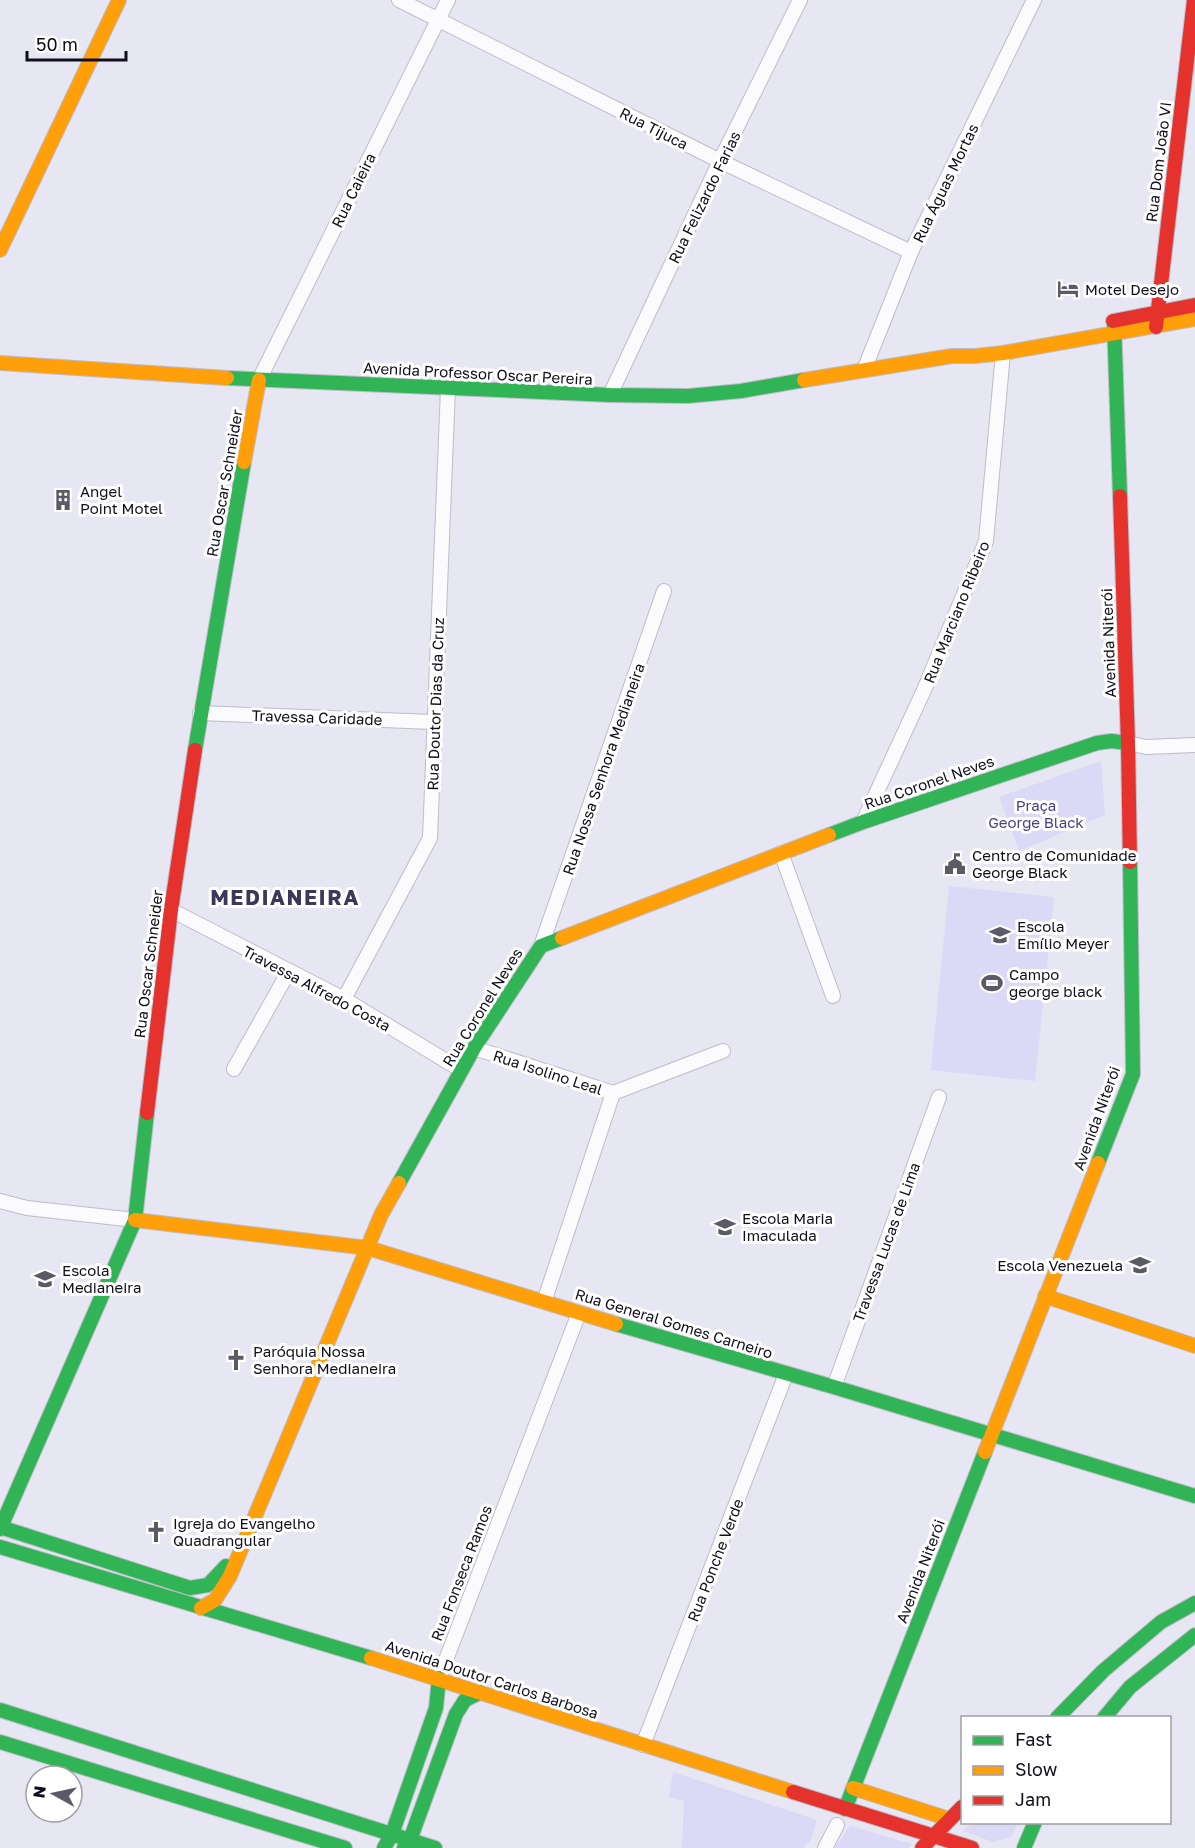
<svg xmlns="http://www.w3.org/2000/svg" width="1195" height="1848" font-family="'Golos Text',sans-serif">
<rect width="100%" height="100%" fill="#e7e6f3"/>
<g fill="#dbd9f6">
<path d="M1101 761 1105 815 1019 851 999 797Z"/>
<path d="M949 886 1054 897 1035 1081 931 1070Z"/>
<path d="M673 1772 817 1820 811 1840 803 1848H682L684 1801 669 1797Z"/>
<path d="M972 1823V1822L1018 1823 1011 1837 993 1842 963 1831Z"/>
<path d="M850 1826 912 1844 908 1848H834Z"/>
</g>
<g fill="none" stroke-linecap="round" stroke-linejoin="round">
<defs>
<g id="street">
<path d="M399 0 720 161 911 252"/>
<path d="M864 370 911 252 1034 0"/>
<path d="M259 380 448 0"/>
<path d="M610 395 720 161 800 0"/>
<path d="M200 713 434 722"/>
<path d="M1128 743 1146 747 1195 745"/>
<path d="M863 822 924 690 986 541 1003 353"/>
<path d="M781 853 833 996"/>
<path d="M171 910 344 999 461 1070"/>
<path d="M541 946 664 591"/>
<path d="M344 999 430 838 448 388"/>
<path d="M474 1048 613 1093 723 1051"/>
<path d="M234 1069 289 971"/>
<path d="M0 1201 27 1208 135 1220"/>
<path d="M544 1302 613 1093"/>
<path d="M834 1387 939 1097"/>
<path d="M439 1678 579 1313"/>
<path d="M643 1745 786 1374"/>
<path d="M825 1848 837 1825"/>
</g>
<g id="fast">
<path d="M1114 321 1120 496"/>
<path d="M227 378 610 395 688 396 741 391 804 380"/>
<path d="M195 750 244 462"/>
<path d="M829 835 863 822 1097 743 1111 741 1128 743"/>
<path d="M1098 1163 1133 1074 1130 862"/>
<path d="M399 1183 474 1048 541 946 562 938"/>
<path d="M616 1324 834 1387 1195 1496"/>
<path d="M0 1527 190 1588 208 1585 226 1566"/>
<path d="M0 1529 135 1220 147 1113"/>
<path d="M0 1547 371 1658"/>
<path d="M0 1710 435 1848"/>
<path d="M1057 1718 1103 1671 1161 1622 1195 1603"/>
<path d="M1104 1718 1130 1687 1195 1635"/>
<path d="M0 1742 345 1848"/>
<path d="M845 1809 985 1452"/>
<path d="M384 1848 392 1834 436 1708 439 1678"/>
<path d="M404 1848 410 1840 456 1714 465 1700 481 1692"/>
<path d="M1024 1848 1035 1822"/>
</g>
<g id="slow">
<path d="M0 250 119 0"/>
<path d="M0 363 227 378"/>
<path d="M804 380 952 356H975L1003 353 1195 319"/>
<path d="M244 462 259 380"/>
<path d="M562 938 829 835"/>
<path d="M135 1220 368 1248 616 1324"/>
<path d="M1045 1296 1195 1346"/>
<path d="M985 1452 1098 1163"/>
<path d="M201 1608 215 1600 230 1576 381 1215 399 1183"/>
<path d="M371 1658 793 1792"/>
<path d="M853 1788 949 1819"/>
</g>
<g id="jam">
<path d="M1113 321 1195 305"/>
<path d="M1156 327 1194 0"/>
<path d="M1120 496 1128 743 1130 862"/>
<path d="M147 1113 171 910 195 750"/>
<path d="M793 1792 972 1848"/>
<path d="M922 1848 962 1807"/>
</g>
</defs>
<use href="#street" stroke="#bdbcc9" stroke-width="16"/>
<use href="#fast" stroke="#bdbcc9" stroke-width="16"/>
<use href="#slow" stroke="#bdbcc9" stroke-width="16"/>
<use href="#jam" stroke="#bdbcc9" stroke-width="16"/>
<use href="#street" stroke="#fbfbfd" stroke-width="14"/>
<use href="#fast" stroke="#30b455" stroke-width="14"/>
<use href="#slow" stroke="#ff9f0a" stroke-width="14"/>
<use href="#jam" stroke="#e5322d" stroke-width="14"/>
</g>
<defs>
<symbol id="hotel-bare" viewBox="-9 -9 18 18"><path d="M-6-4.5h1.5V1H6V5H4.5V3h-9V5H-6ZM-4 0a1.8 1.8 0 1 1 3.6 0ZM.5 0V-2.5h3Q6-2.5 6 0Z" fill="#5b5a67" stroke="#fff" stroke-width="2.5" paint-order="stroke"/></symbol>
<symbol id="building-bare" viewBox="-9 -9 18 18"><path d="M-4-6H4V6H1V3H-1V6H-4ZM-2.5-4.3h1.7v1.8h-1.7ZM.8-4.3h1.7v1.8H.8ZM-2.5-1h1.7V.8h-1.7ZM.8-1h1.7V.8H.8Z" fill="#5b5a67" stroke="#fff" stroke-width="2.5" paint-order="stroke"/></symbol>
<symbol id="civic-bare" viewBox="-9 -9 18 18"><path d="M-.6-6.5H3V-4.5H.6V-3L4-1V1h2V6H-6V1h2V-1L-.6-3ZM-1.2 2.5V6h2.4V2.5Z" fill="#5b5a67" stroke="#fff" stroke-width="2.5" paint-order="stroke"/></symbol>
<symbol id="school-bare" viewBox="-9 -9 18 18"><path d="M0-5L7-2L0 1L-7-2ZM-4 1L0 2.5L4 1V4Q0 6-4 4Z" fill="#5b5a67" stroke="#fff" stroke-width="2.5" paint-order="stroke"/></symbol>
<symbol id="stadium-bare" viewBox="-9 -9 18 18"><path d="M0-5a6.5 5 0 1 0 0 10a6.5 5 0 1 0 0-10ZM-3.5-1.8h7v3.6h-7Z" fill="#5b5a67" stroke="#fff" stroke-width="2.5" paint-order="stroke"/></symbol>
<symbol id="church-bare" viewBox="-9 -9 18 18"><path d="M-1.2-6h2.4v3.5h3.3v2.4h-3.3V6h-2.4V-.1h-3.3v-2.4h3.3Z" fill="#5b5a67" stroke="#fff" stroke-width="2.5" paint-order="stroke"/></symbol>
</defs>
<g fill-rule="evenodd">
<use href="#hotel-bare" x="1053" y="274" width="30" height="30"/>
<use href="#building-bare" x="48" y="485" width="30" height="30"/>
<use href="#civic-bare" x="940" y="849" width="30" height="30"/>
<use href="#school-bare" x="985" y="920" width="30" height="30"/>
<use href="#stadium-bare" x="977" y="968" width="30" height="30"/>
<use href="#school-bare" x="710" y="1212" width="30" height="30"/>
<use href="#school-bare" x="1125" y="1250" width="30" height="30"/>
<use href="#school-bare" x="30" y="1264" width="30" height="30"/>
<use href="#church-bare" x="221" y="1345" width="30" height="30"/>
<use href="#church-bare" x="141" y="1517" width="30" height="30"/>
</g>
<g text-anchor="middle" dominant-baseline="central" stroke-width="6" stroke-linejoin="round" paint-order="stroke">
<g font-size="15" fill="#100e1c" stroke="#fff">
<text transform="translate(654 128) rotate(27)">Rua Tijuca</text>
<text transform="translate(1158 162) rotate(-83)">Rua Dom João VI</text>
<text transform="translate(945 183) rotate(-64)">Rua Águas Mortas</text>
<text transform="translate(353 190) rotate(-64)">Rua Caieira</text>
<text transform="translate(704 197) rotate(-64)">Rua Felizardo Farias</text>
<text transform="translate(478 373) rotate(3)">Avenida Professor Oscar Pereira</text>
<text transform="translate(224 483) rotate(-80)">Rua Oscar Schneider</text>
<text transform="translate(956 612) rotate(-68)">Rua Marciano Ribeiro</text>
<text transform="translate(1108 643) rotate(-92)">Avenida Niterói</text>
<text transform="translate(435 704) rotate(-88)">Rua Doutor Dias da Cruz</text>
<text transform="translate(317 717) rotate(2)">Travessa Caridade</text>
<text transform="translate(603 769) rotate(-71)">Rua Nossa Senhora Medianeira</text>
<text transform="translate(929 782) rotate(-19)">Rua Coronel Neves</text>
<text transform="translate(148 964) rotate(-83)">Rua Oscar Schneider</text>
<text transform="translate(317 988) rotate(28)">Travessa Alfredo Costa</text>
<text transform="translate(482 1007) rotate(-58)">Rua Coronel Neves</text>
<text transform="translate(548 1072) rotate(18)">Rua Isolino Leal</text>
<text transform="translate(1096 1118) rotate(-70)">Avenida Niterói</text>
<text transform="translate(886 1242) rotate(-70)">Travessa Lucas de Lima</text>
<text transform="translate(674 1323) rotate(17)">Rua General Gomes Carneiro</text>
<text transform="translate(715 1560) rotate(-69)">Rua Ponche Verde</text>
<text transform="translate(920 1571) rotate(-69)">Avenida Niterói</text>
<text transform="translate(461 1573) rotate(-69)">Rua Fonseca Ramos</text>
<text transform="translate(492 1679) rotate(18)">Avenida Doutor Carlos Barbosa</text>
</g>
<g font-size="15" fill="#100e1c" stroke="#fff" text-anchor="start">
<text x="1085" y="289">Motel Desejo</text>
<text x="80" y="491">Angel<tspan x="80" dy="17">Point Motel</tspan></text>
<text x="972" y="855">Centro de Comunidade<tspan x="972" dy="17">George Black</tspan></text>
<text x="1017" y="926">Escola<tspan x="1017" dy="17">Emílio Meyer</tspan></text>
<text x="1009" y="974">Campo<tspan x="1009" dy="17">george black</tspan></text>
<text x="742" y="1218">Escola Maria<tspan x="742" dy="17">Imaculada</tspan></text>
<text x="1123" y="1265" text-anchor="end">Escola Venezuela</text>
<text x="62" y="1270">Escola<tspan x="62" dy="17">Medianeira</tspan></text>
<text x="253" y="1351">Paróquia Nossa<tspan x="253" dy="17">Senhora Medianeira</tspan></text>
<text x="173" y="1523">Igreja do Evangelho<tspan x="173" dy="17">Quadrangular</tspan></text>
</g>
<g font-size="15" fill="#4c3e85" stroke="#fff">
<text x="1036" y="805">Praça<tspan x="1036" dy="17">George Black</tspan></text>
</g>
<g font-size="21" font-weight="bold" letter-spacing="1.5" fill="#3d3859" stroke="#fff">
<text x="285" y="897">MEDIANEIRA</text>
</g>
</g>
<rect x="961" y="1716" width="210" height="108" fill="#ffffff" stroke="#9f9fa4" stroke-width="1.5"/>
<rect x="973" y="1736" width="30" height="9" fill="#30b455" stroke="#9f9fa4" stroke-width="1.5"/>
<text x="1015" y="1746" font-size="18" fill="#100e1c">Fast</text>
<rect x="973" y="1766" width="30" height="9" fill="#ff9f0a" stroke="#9f9fa4" stroke-width="1.5"/>
<text x="1015" y="1776" font-size="18" fill="#100e1c">Slow</text>
<rect x="973" y="1796" width="30" height="9" fill="#e5322d" stroke="#9f9fa4" stroke-width="1.5"/>
<text x="1015" y="1806" font-size="18" fill="#100e1c">Jam</text>
<g transform="translate(54 1794) rotate(278)"><circle r="28" fill="#ffffff" stroke="#9f9fa4" stroke-width="1.5"/>
<path d="M0-4.5L10 22L0 15L-10 22Z" fill="#5b5a67"/>
<text y="-9" font-size="16" font-weight="bold" text-anchor="middle" fill="#100e1c">N</text>
</g>
<path d="M27 51v9h99v-9" fill="none" stroke="#100e1c" stroke-width="3"/>
<text x="36" y="51" font-size="18" fill="#100e1c" stroke="#ffffff" stroke-width="4.5" paint-order="stroke">50 m</text>
</svg>
